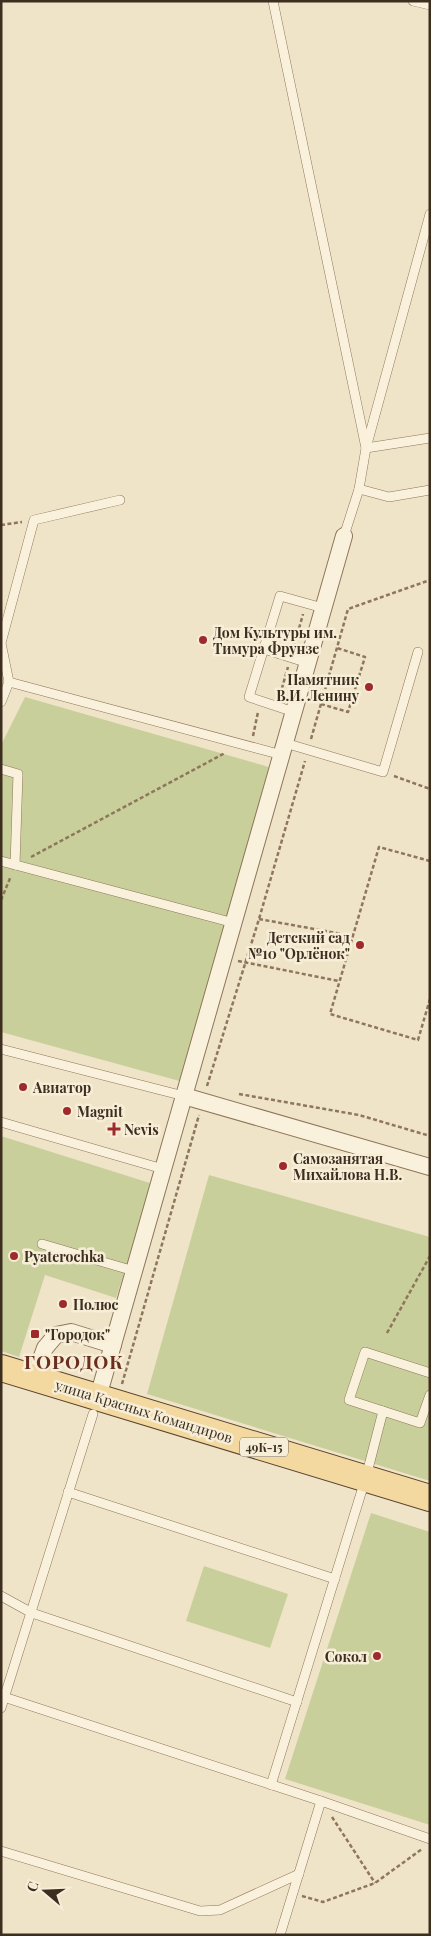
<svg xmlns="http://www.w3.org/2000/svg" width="431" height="1936" font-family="'Playfair Display',serif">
<rect width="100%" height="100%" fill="#f0e4c8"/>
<g fill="#c9cf9b">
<path d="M25 697 269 767 183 1082 1 1032V745Z"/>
<path d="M1 1136 153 1184 116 1298 45 1275 19 1357 1 1351Z"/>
<path d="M209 1175 430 1237V1481L147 1394Z"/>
<path d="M371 1513 430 1532V1825L285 1779Z"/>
<path d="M204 1566 288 1594 270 1648 186 1621Z"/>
</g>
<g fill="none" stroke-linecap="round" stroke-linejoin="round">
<defs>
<g id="lane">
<path d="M273 1 366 448 430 438"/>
<path d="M413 1 430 5"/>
<path d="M359 489 389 497 430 490"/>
<path d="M120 500 34 520 1 643 9 682 282 755"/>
<path d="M344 536 359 489 366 448 430 214"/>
<path d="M264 649 308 663"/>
<path d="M1 702 9 682"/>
<path d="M294 712 249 697 280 596 323 608"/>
<path d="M285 743 383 772 418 652"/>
<path d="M1 769 18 774 15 865"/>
<path d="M1 861 234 923"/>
<path d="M1 1049 184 1096"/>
<path d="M1 1122 163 1169"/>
<path d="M42 1244 134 1271"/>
<path d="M430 1373 365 1352 349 1400 420 1423 430 1395"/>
<path d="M68 1492 335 1579"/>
<path d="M1 1596 32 1613 297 1702"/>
<path d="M1 1696 321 1801 430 1839"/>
<path d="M1 1708 93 1414"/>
<path d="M271 1785 366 1477 383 1411"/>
<path d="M1 1851 200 1911 220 1910 299 1874"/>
<path d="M280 1935 321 1801"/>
</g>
<g id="street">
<path d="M184 1096 430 1167"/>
<path d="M34 1378 45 1348 56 1335 71 1332 113 1345"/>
<path d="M98 1397 344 536"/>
</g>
<path id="primary" d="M1 1368 430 1498"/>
</defs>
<use href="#lane" stroke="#8d765c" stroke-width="10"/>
<use href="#street" stroke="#8d765c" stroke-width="18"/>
<use href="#primary" stroke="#5b4430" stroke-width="28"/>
<g stroke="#8d765c" stroke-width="2.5" stroke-dasharray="4 2.5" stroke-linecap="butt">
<path d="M1 525 22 522"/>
<path d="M294 647 303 614"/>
<path d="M280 695 288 667"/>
<path d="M321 704 348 712 365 657 337 648"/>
<path d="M253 736 258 712"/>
<path d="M311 739 348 609 430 580"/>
<path d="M394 776 430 789"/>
<path d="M31 857 225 753"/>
<path d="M430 861 379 847 330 1014 418 1040 430 999"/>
<path d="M1 900 11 876"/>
<path d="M259 919 353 936"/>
<path d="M238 961 339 981"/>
<path d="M207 1086 259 919 305 761"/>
<path d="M239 1094 359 1115 430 1136"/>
<path d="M387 1333 430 1256"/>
<path d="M122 1384 199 1115"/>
<path d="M332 1817 375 1883"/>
<path d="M302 1896 323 1902 375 1883 422 1849"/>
</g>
<use href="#lane" stroke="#faf1dc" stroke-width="9"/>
<use href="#street" stroke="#faf1dc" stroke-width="16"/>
<use href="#primary" stroke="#f3d9a0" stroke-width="26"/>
</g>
<g fill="#9e2a2b" stroke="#f7eed8" stroke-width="2">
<circle cx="203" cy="640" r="5"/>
<circle cx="369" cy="687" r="5"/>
<circle cx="360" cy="945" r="5"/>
<circle cx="23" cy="1087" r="5"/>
<circle cx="67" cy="1111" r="5"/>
<path d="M111.5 1121.5h5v5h5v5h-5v5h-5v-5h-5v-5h5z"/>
<circle cx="283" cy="1166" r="5"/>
<circle cx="14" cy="1256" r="5"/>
<circle cx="63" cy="1304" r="5"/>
<rect x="30" y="1329" width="10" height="10" rx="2.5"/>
<circle cx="377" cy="1656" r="5"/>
</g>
<g text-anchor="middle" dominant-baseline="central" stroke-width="5" stroke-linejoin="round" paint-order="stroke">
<rect fill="#f7eed8" stroke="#756857" stroke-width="1" x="240" y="1437.5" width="48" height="19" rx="4"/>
<g font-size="12" font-weight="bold" fill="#3d2e20">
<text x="264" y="1447">49К-15</text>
</g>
<g font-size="14" font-weight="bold" fill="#3d2e20" stroke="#f7eed8" text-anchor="start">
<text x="213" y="632">Дом Культуры им.<tspan x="213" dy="16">Тимура Фрунзе</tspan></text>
<text x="359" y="679" text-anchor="end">Памятник<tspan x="359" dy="16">В.И. Ленину</tspan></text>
<text x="350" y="937" text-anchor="end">Детский сад<tspan x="350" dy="16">№10 "Орлёнок"</tspan></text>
<text x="33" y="1087">Авиатор</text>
<text x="77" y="1111">Magnit</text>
<text x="124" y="1129">Nevis</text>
<text x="293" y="1158">Самозанятая<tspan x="293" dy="16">Михайлова Н.В.</tspan></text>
<text x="24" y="1256">Pyaterochka</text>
<text x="73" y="1304">Полюс</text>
<text x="45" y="1334">"Городок"</text>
<text x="367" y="1656" text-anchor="end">Сокол</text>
</g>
<g font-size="14" fill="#3d2e20" stroke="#f7eed8">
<text transform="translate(144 1411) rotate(17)">улица Красных Командиров</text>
</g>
<g font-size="19" font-weight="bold" letter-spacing="1" fill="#6b2e1e" stroke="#f7eed8">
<text x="74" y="1361">ГОРОДОК</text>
</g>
</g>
<rect width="431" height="1936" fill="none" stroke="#3d2e20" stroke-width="5"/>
<g transform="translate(45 1891) rotate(289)" stroke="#f7eed8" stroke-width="4" paint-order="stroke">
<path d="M0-4L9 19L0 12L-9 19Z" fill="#3d2e20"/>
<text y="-8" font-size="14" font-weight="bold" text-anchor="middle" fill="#3d2e20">С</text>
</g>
</svg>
